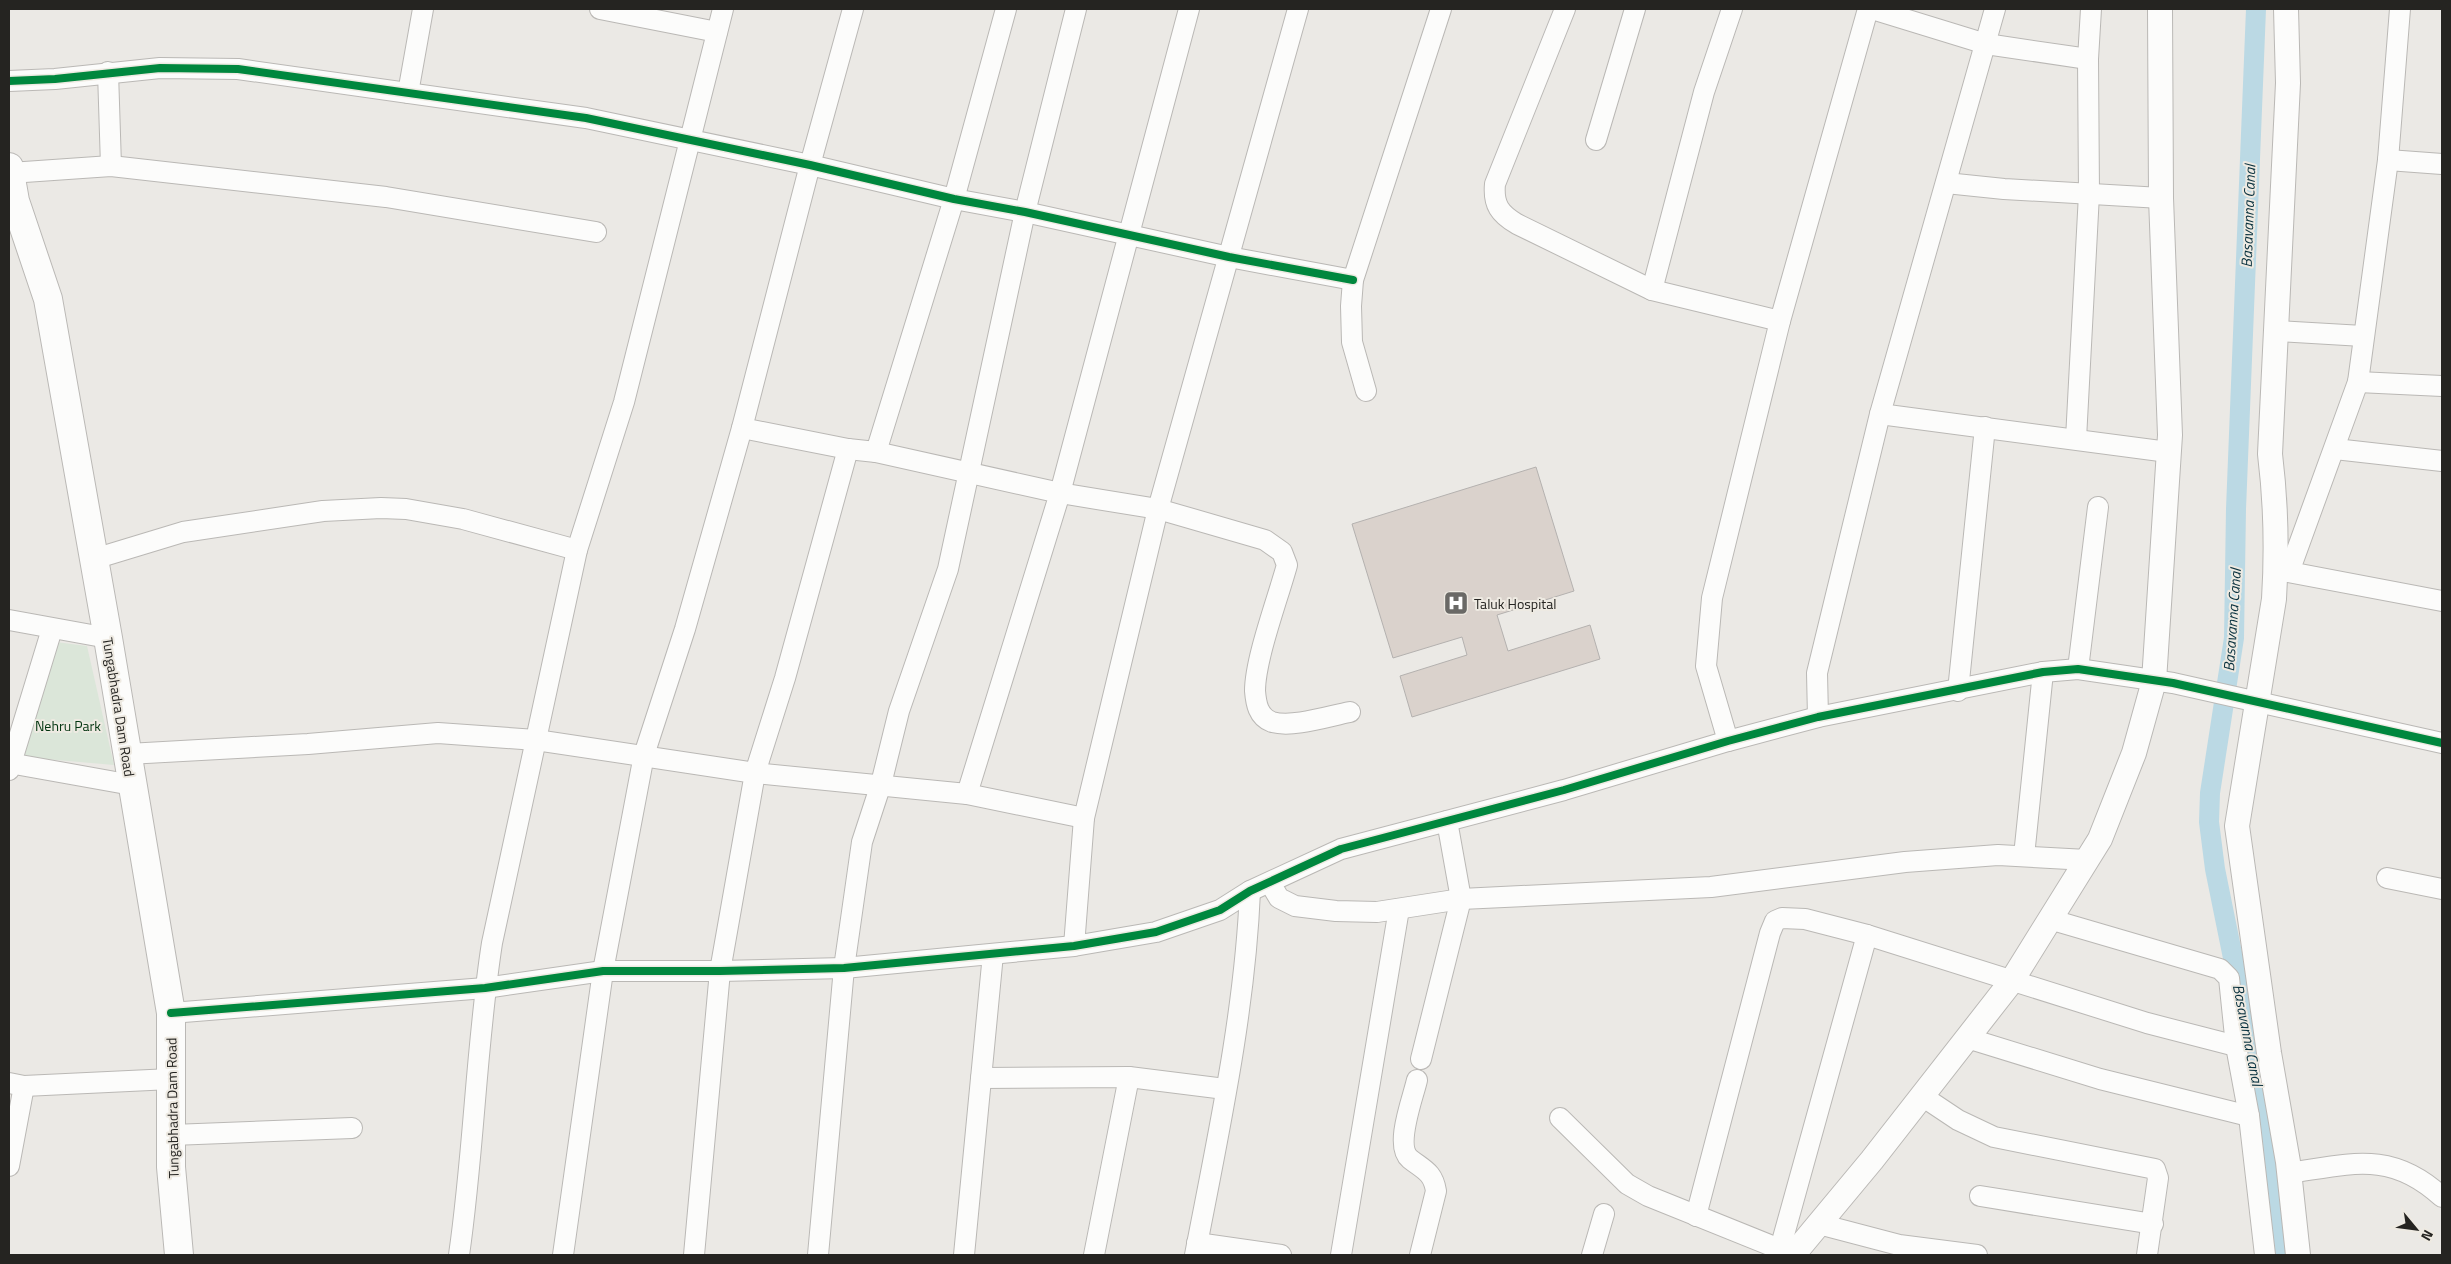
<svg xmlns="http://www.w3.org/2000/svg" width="2451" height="1264" font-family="'Titillium Web',sans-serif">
<rect width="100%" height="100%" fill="#ebe9e5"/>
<path fill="#dbe6d9" d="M56 642 87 646 114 765 22 757Z"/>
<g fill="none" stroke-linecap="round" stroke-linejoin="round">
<path stroke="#bbd9e4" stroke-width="20" d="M2256 9 2236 509 2234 638 2210 793 2209 822 2215 869 2261 1096 2277 1255"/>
</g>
<path fill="#dad2cc" stroke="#b4b1af" d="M1536 467 1574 591 1497 615 1508 651 1590 625 1600 659 1412 717 1400 676 1467 655 1462 637 1393 658 1352 524Z"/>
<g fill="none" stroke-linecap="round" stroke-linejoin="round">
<defs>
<g id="minor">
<path d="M600 9 717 32"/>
<path d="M1565 9 1495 184C1493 205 1500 214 1517 224L1652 290 1780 321"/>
<path d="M1872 9 1986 44 2088 59"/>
<path d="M108 72 111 166"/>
<path d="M9 81 55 79 160 68 238 69 586 118 810 165 954 199 1025 212 1229 257 1353 280"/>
<path d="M408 93 423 9"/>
<path d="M1596 140 1635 9"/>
<path d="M2388 160 2442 164"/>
<path d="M10 173 111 166 386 197 596 232"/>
<path d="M1946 183 2004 189 2161 198"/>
<path d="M1652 290 1704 92 1732 9"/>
<path d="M2276 331 2363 336"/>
<path d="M2358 382 2442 386"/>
<path d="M1366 391 1352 342 1351 306 1353 280 1441 9"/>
<path d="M1880 414 2168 452"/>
<path d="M742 428 848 449 876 452 1060 493 1158 509 1265 540 1282 552 1287 565C1278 598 1255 659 1255 691 1256 703 1258 717 1272 722 1293 728 1329 716 1350 712"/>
<path d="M2076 439 2089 194 2088 59 2091 9"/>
<path d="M2335 449 2442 461"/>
<path d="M876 452 954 199 1006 9"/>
<path d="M94 559 183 532 323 511 381 508 406 509 463 519 577 550"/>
<path d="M2278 570 2442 601"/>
<path d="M2289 572 2358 382 2388 160 2400 9"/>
<path d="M9 620 108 638"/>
<path d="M2078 669 2098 507"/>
<path d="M1958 691 1985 427"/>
<path d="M1818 717 1817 673 1880 414 1995 9"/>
<path d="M1728 741 1706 666 1712 598 1780 321 1868 9"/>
<path d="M128 754 308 744 438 733 536 740 755 773 967 794"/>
<path d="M9 763 132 785"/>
<path d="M9 770 52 629"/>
<path d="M1084 818 967 794 1060 493 1189 9"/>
<path d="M2024 856 2043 672"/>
<path d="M2387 878 2442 889"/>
<path d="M1270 883 1279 898 1295 906 1336 911 1377 912 1461 899 1711 887 1905 862 1998 855 2087 860"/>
<path d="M2049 919 2220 969 2229 978 2236 1046 2249 1116 2265 1255"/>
<path d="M1074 946 1084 818 1158 509 1298 9"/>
<path d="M171 1013 485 988 603 971H720L844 968 1074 946 1156 932 1220 910 1250 891 1341 849 1564 790 1728 741 1818 717 2043 672 2078 669 2173 683 2442 743"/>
<path d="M1967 1038 2100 1079 2249 1116"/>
<path d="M1421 1059 1461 899 1447 821"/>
<path d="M981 1078 1129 1077 1225 1089"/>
<path d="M1417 1080C1413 1098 1394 1146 1410 1159 1424 1170 1433 1172 1436 1191L1420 1255"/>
<path d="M9 1083 24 1086 171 1079"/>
<path d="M1922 1096 1958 1120 1994 1137 2155 1169 2158 1178 2147 1255"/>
<path d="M1560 1118 1627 1184 1648 1196 1792 1254"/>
<path d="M172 1135 352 1128"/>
<path d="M9 1166 24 1086"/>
<path d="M2289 1173C2351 1164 2391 1150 2442 1197"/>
<path d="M1980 1196 2153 1224"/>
<path d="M1696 1216 1770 933 1775 921 1782 918 1805 919 1867 935 2147 1023 2236 1046"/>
<path d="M1819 1224 1899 1245 1977 1255"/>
<path d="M1197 1243 1281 1255"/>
<path d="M1780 1249 1867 935"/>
<path d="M459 1255C474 1152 476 1046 492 943L577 550 624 402 723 9"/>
<path d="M563 1255 603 971 644 755 685 629 742 428 810 165 853 9"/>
<path d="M694 1255 720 971 755 773 785 678 848 449"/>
<path d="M818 1255 844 968 862 842 881 784 899 711 948 569 1025 212 1076 9"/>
<path d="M964 1255 993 954"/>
<path d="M1094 1255 1129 1077"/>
<path d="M1195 1255C1218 1135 1245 1013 1250 891"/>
<path d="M1341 1255 1399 909"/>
<path d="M1592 1255 1604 1214"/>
</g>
<g id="tertiary">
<path d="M2286 9 2288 83 2270 454C2276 503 2277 551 2274 599L2237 826 2269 1053 2288 1162 2298 1255"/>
<path d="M1793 1255 1872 1160 2011 982 2100 839 2134 753 2154 681 2170 435 2161 198 2160 9"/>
</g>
<path id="primary" d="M9 167 15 201 48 299 108 638 171 1013V1167L179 1255"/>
</defs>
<use href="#minor" stroke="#bab8b5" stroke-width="22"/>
<use href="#tertiary" stroke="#bab8b5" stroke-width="26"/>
<use href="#primary" stroke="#bab8b5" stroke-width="30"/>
<use href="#minor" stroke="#fcfcfb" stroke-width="20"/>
<use href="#tertiary" stroke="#fcfcfb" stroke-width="24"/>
<use href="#primary" stroke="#fcfcfb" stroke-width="28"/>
<defs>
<g id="cycleway">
<path d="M9 81 55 79 160 68 238 69 586 118 810 165 954 199 1025 212 1229 257 1353 280"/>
<path d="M171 1013 485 988 603 971H720L844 968 1074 946 1156 932 1220 910 1250 891 1341 849 1564 790 1728 741 1818 717 2043 672 2078 669 2173 683 2442 743"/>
</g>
</defs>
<use href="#cycleway" stroke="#eeeae2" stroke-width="11"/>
<use href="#cycleway" stroke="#00873e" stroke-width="8"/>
</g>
<defs>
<symbol id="hospital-square" viewBox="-11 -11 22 22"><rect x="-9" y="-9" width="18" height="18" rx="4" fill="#6a6966" stroke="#eeeae2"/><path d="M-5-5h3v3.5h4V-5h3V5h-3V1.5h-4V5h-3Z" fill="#fff"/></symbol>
</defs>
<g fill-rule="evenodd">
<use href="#hospital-square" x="1442" y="589" width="28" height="28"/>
</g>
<g text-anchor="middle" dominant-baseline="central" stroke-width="4" stroke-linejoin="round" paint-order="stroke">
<g font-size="14" fill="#252421" stroke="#eeeae2" text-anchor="start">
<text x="1474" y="603">Taluk Hospital</text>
</g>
<g font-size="14" fill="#252421" stroke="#eeeae2">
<text transform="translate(119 707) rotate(81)">Tungabhadra Dam Road</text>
<text transform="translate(172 1108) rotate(-91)">Tungabhadra Dam Road</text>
</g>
<g font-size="14" fill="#01340f" stroke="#eeeae2">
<text x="68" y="725">Nehru Park</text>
</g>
<g font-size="15" font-style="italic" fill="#08313e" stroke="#eeeae2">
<text transform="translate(2248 216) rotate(-88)">Basavanna Canal</text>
<text transform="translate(2232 620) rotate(-86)">Basavanna Canal</text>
<text transform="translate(2248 1035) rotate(79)">Basavanna Canal</text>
</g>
</g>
<rect width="2451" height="1264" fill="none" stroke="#252421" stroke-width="20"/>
<g transform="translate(2416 1229) rotate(119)" stroke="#eeeae2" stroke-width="4" paint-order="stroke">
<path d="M0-4L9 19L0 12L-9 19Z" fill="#252421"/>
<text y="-8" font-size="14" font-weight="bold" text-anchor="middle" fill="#252421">N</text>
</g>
</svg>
